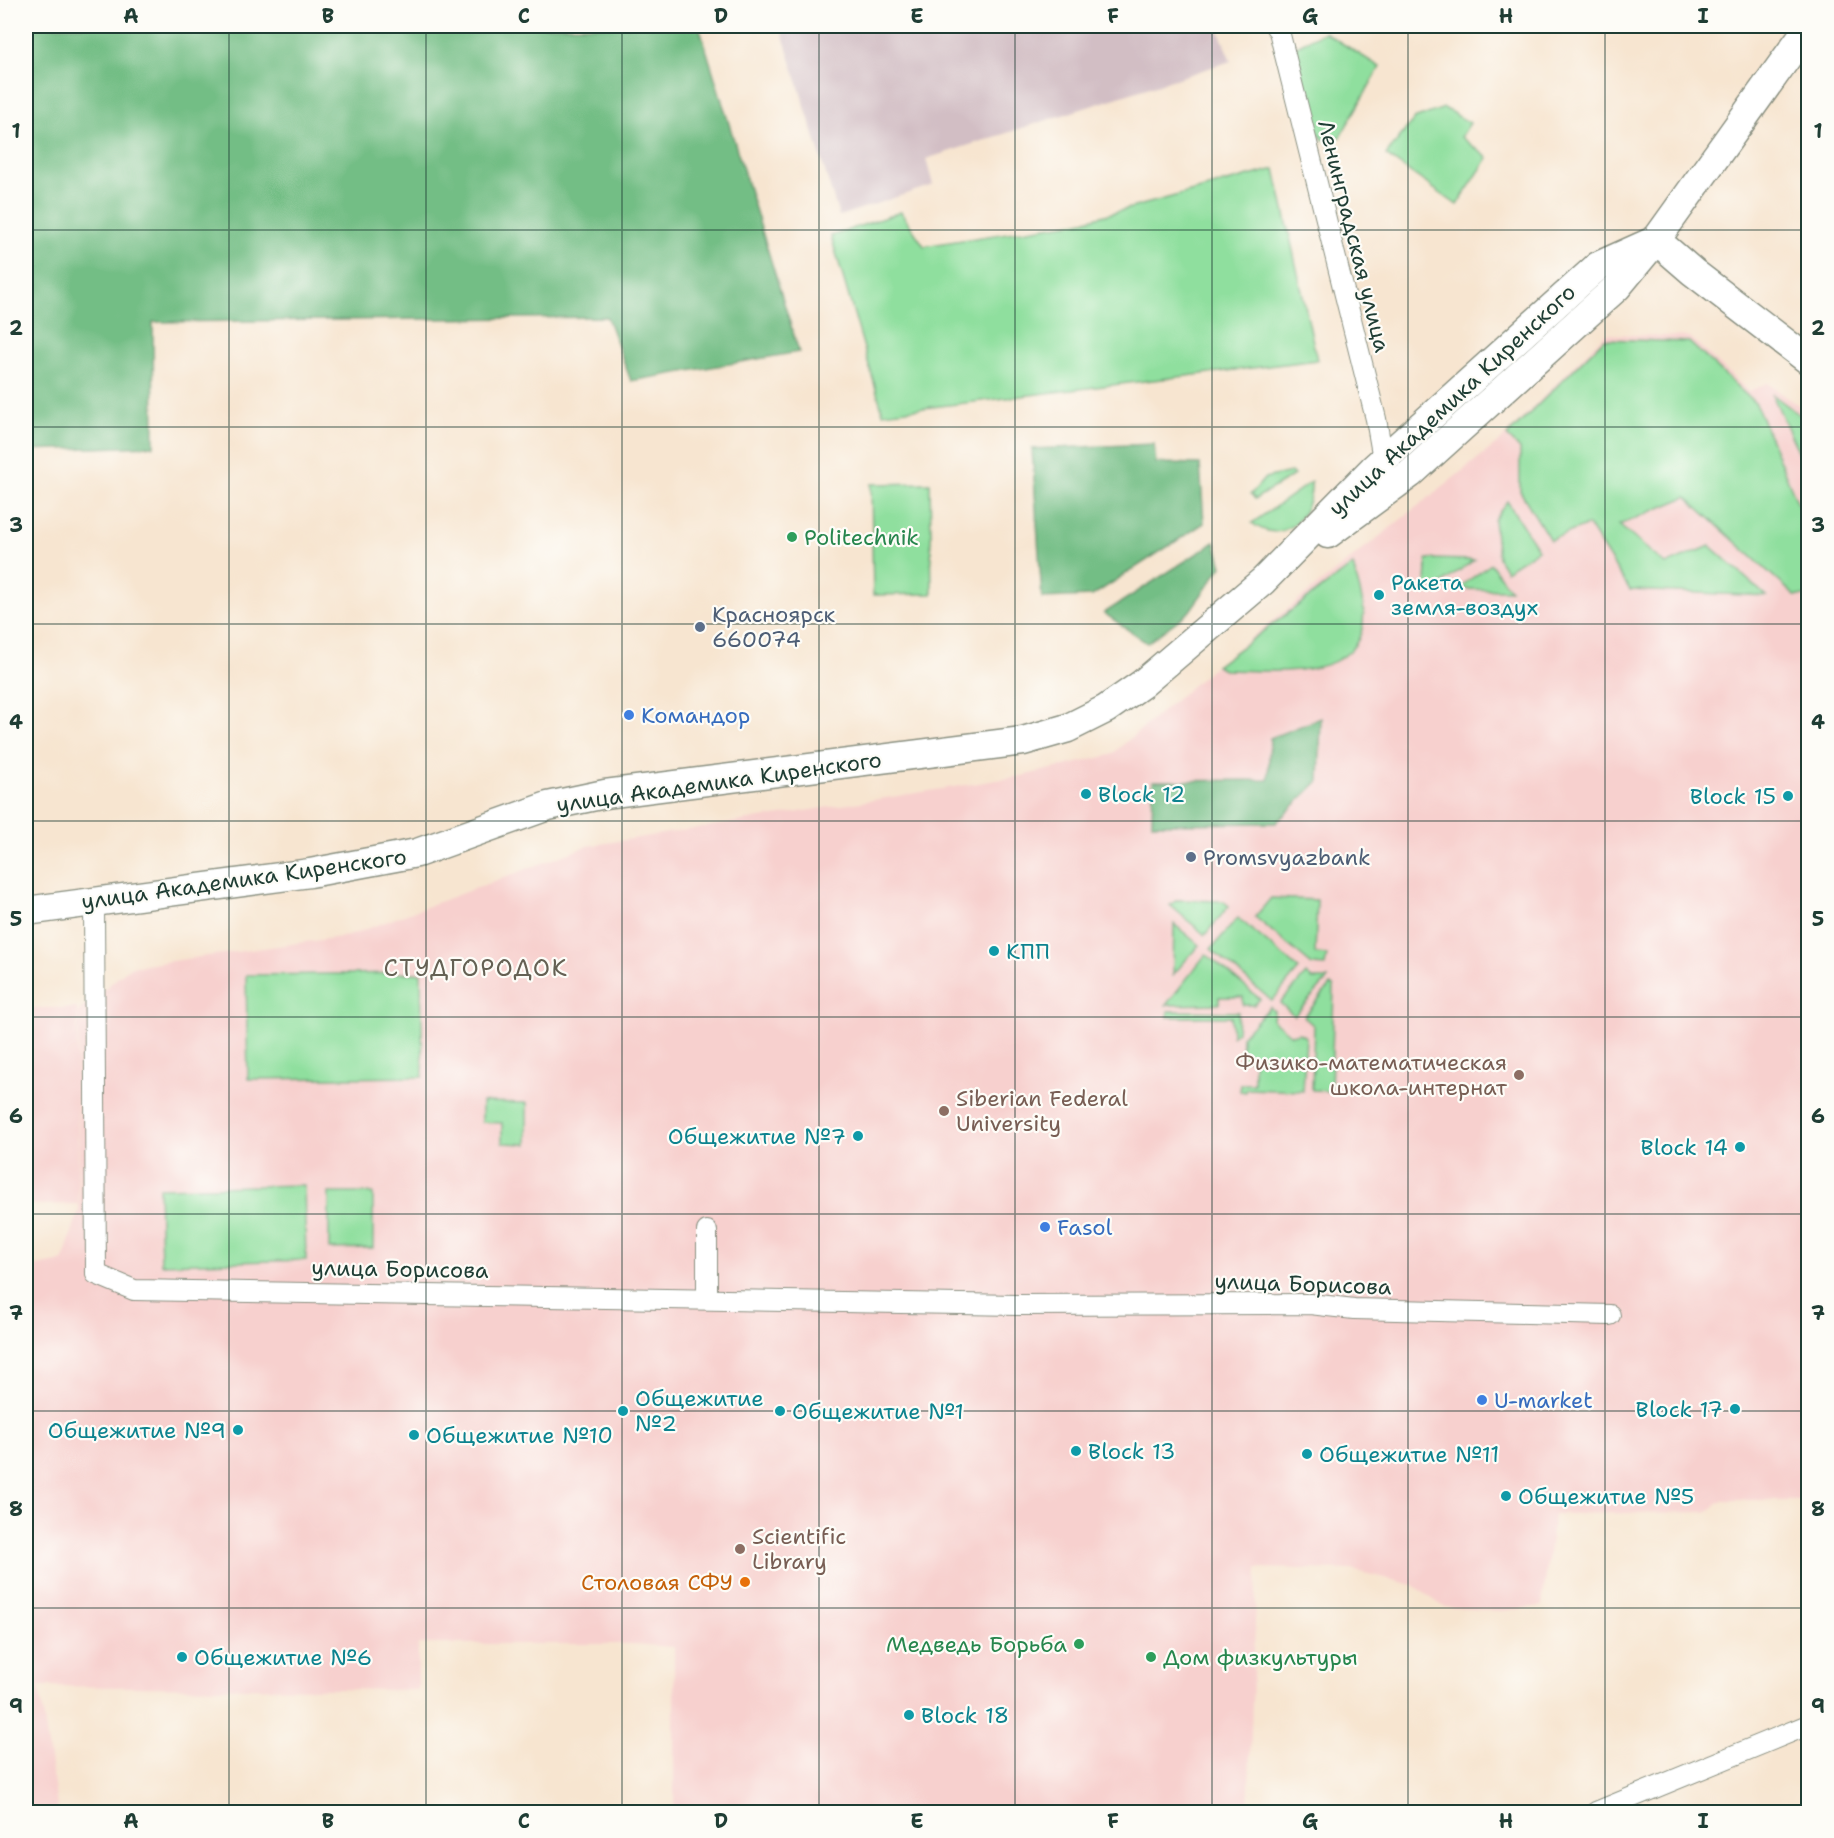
<svg xmlns="http://www.w3.org/2000/svg" width="1834" height="1838" font-family="'Shantell Sans',sans-serif">
<rect width="100%" height="100%" fill="#fdfcf7"/>
<filter id="ink" filterUnits="userSpaceOnUse"><feTurbulence type="fractalNoise" baseFrequency=".0167" numOctaves="2"/><feDisplacementMap in="SourceGraphic" scale="12" xChannelSelector="R" yChannelSelector="G"/><feConvolveMatrix kernelMatrix="1 2 1 2 8 2 1 2 1" color-interpolation-filters="sRGB"/></filter>
<filter id="wash" filterUnits="userSpaceOnUse"><feTurbulence type="fractalNoise" baseFrequency=".008" numOctaves="4" result="noise"/><feDisplacementMap in="SourceGraphic" scale="24" xChannelSelector="R" yChannelSelector="G"/><feGaussianBlur stdDeviation="1.35" result="paint"/><feColorMatrix in="noise" values="0 0 0 0 0 0 0 0 0 0 0 0 0 0 0 0 0 1.4 0 .05"/><feComposite in="paint" operator="in"/></filter>
<g filter="url(#wash)">
<rect width="100%" height="100%" fill="#f7e5d0"/>
<g fill="#f7d0ce">
<path d="M1605 334 1690 337 1749 392 1767 383 1808 412V1500H1724L1706 1512 1554 1514 1542 1606 1501 1611 1444 1607 1413 1585 1352 1570 1257 1568 1248 1812H674V1647L633 1644H418V1690L39 1686 58 1812H26V1268L63 1261 79 1210 78 1012 130 967 348 936 588 846 1022 776 1111 755 1214 667 1499 442Z"/>
<path d="M26 1008H77L78 1204 26 1205Z"/>
</g>
<path fill="#d2bec4" d="M780 26H1217L1231 61 926 159 933 185 839 216Z"/>
<g fill="#8fdf9e" stroke="#578e69" stroke-width="1.5">
<path d="M1324 32 1380 67 1340 137 1323 140 1312 125 1295 47Z"/>
<path d="M1444 108 1470 123 1461 137 1488 158 1457 205 1386 155 1414 119Z"/>
<path d="M1275 169 1317 360 883 413 831 236 901 212 924 246 1079 222Z"/>
<path d="M1604 339 1689 342 1756 404 1808 528V596H1795L1686 497 1619 525 1666 565 1710 546 1766 596 1630 590 1588 525 1550 540 1520 491V449L1507 436Z"/>
<path d="M1772 394 1808 421V473Z"/>
<path d="M1291 472 1294 475 1255 499 1251 494 1265 478Z"/>
<path d="M1311 482C1313 515 1283 548 1252 523Z"/>
<path d="M930 483 932 594 873 595 871 484Z"/>
<path d="M1507 501 1538 550 1506 571 1498 558 1494 520Z"/>
<path d="M1427 559 1474 560 1437 587H1426Z"/>
<path d="M1491 564 1510 590 1457 589Z"/>
<path d="M1353 565C1356 578 1361 592 1363 605 1372 685 1274 670 1224 670L1216 666Z"/>
<path d="M1271 898 1317 900 1315 954 1327 955 1325 966 1312 965 1255 917Z"/>
<path d="M1177 900 1223 901 1229 906 1205 935 1170 905Z"/>
<path d="M1238 918 1299 969 1272 1001 1211 949Z"/>
<path d="M1174 924 1199 945 1173 975Z"/>
<path d="M1206 954 1260 999 1254 1005H1243V997H1219V1004L1166 1005Z"/>
<path d="M421 973 423 1077 248 1079 246 975Z"/>
<path d="M1306 974 1312 979H1328L1294 1016 1280 1003Z"/>
<path d="M1330 985 1334 986 1331 1091 1312 1090 1314 1026 1304 1017Z"/>
<path d="M1270 1007 1274 1011 1273 1020 1291 1035 1299 1033 1306 1037 1303 1091 1246 1089 1245 1092 1240 1091 1241 1084H1254V1059H1241L1242 1036Z"/>
<path d="M1168 1011 1238 1012 1237 1032 1232 1036 1231 1017H1168Z"/>
<path d="M482 1102 527 1103V1144L502 1143V1123L482 1122Z"/>
<path d="M304 1185 306 1260 161 1264 159 1188Z"/>
<path d="M329 1193H373V1248L329 1249Z"/>
</g>
<g fill="#73be85" stroke="#497e5c" stroke-width="1.5">
<path d="M26 26H699L799 352 631 381 607 317 153 322 154 446 26 450Z"/>
<path d="M1154 444 1156 463 1200 464 1204 523 1092 596 1042 598 1032 449Z"/>
<path d="M1215 542 1222 566 1189 612 1147 643 1104 613Z"/>
<path d="M1321 718 1319 781 1276 823 1152 824 1153 781 1268 780 1270 738Z"/>
</g>
</g>
<g filter="url(#ink)">
<g fill="none" stroke-linecap="round" stroke-linejoin="round">
<defs>
<g id="minor">
<path d="M1275 26 1279 31 1376 419 1383 459"/>
<path d="M94 901 96 1274 134 1290 1018 1305 1310 1304 1354 1309 1610 1315"/>
<path d="M707 1299V1231"/>
<path d="M1596 1812 1808 1725"/>
</g>
<g id="secondary">
<path d="M1656 240 1693 272 1808 360"/>
<path d="M1328 534 1410 474 1617 287 1656 240 1808 28"/>
<path d="M26 911 310 873 417 853 548 806 605 794 1023 741 1068 728 1106 709 1142 684 1263 581 1373 469 1598 266 1656 240"/>
</g>
</defs>
<use href="#minor" stroke="#8b9182" stroke-width="22"/>
<use href="#secondary" stroke="#8b9182" stroke-width="31"/>
<use href="#minor" stroke="#fff" stroke-width="20"/>
<use href="#secondary" stroke="#fff" stroke-width="28"/>
</g>
</g>
<path fill="none" stroke="#1f3d34" stroke-width="1.5" stroke-opacity="0.55" d="M229 26V1812M426 26V1812M622 26V1812M819 26V1812M1015 26V1812M1212 26V1812M1408 26V1812M1605 26V1812M26 230H1808M26 427H1808M26 624H1808M26 821H1808M26 1017H1808M26 1214H1808M26 1411H1808M26 1608H1808"/>
<g fill="#2e9e5b" stroke="#fdfcf7" stroke-width="2">
<circle cx="792" cy="537" r="6"/>
<circle cx="1079" cy="1644" r="6"/>
<circle cx="1151" cy="1657" r="6"/>
</g>
<g fill="#0f9aa8" stroke="#fdfcf7" stroke-width="2">
<circle cx="1379" cy="595" r="6"/>
<circle cx="1086" cy="794" r="6"/>
<circle cx="1788" cy="796" r="6"/>
<circle cx="994" cy="951" r="6"/>
<circle cx="858" cy="1136" r="6"/>
<circle cx="1740" cy="1147" r="6"/>
<circle cx="1735" cy="1409" r="6"/>
<circle cx="623" cy="1411" r="6"/>
<circle cx="780" cy="1411" r="6"/>
<circle cx="238" cy="1430" r="6"/>
<circle cx="414" cy="1435" r="6"/>
<circle cx="1076" cy="1451" r="6"/>
<circle cx="1307" cy="1454" r="6"/>
<circle cx="1506" cy="1496" r="6"/>
<circle cx="182" cy="1657" r="6"/>
<circle cx="909" cy="1715" r="6"/>
</g>
<g fill="#5c6f8a" stroke="#fdfcf7" stroke-width="2">
<circle cx="700" cy="627" r="6"/>
<circle cx="1191" cy="857" r="6"/>
</g>
<g fill="#3f7fe0" stroke="#fdfcf7" stroke-width="2">
<circle cx="629" cy="715" r="6"/>
<circle cx="1045" cy="1227" r="6"/>
<circle cx="1482" cy="1400" r="6"/>
</g>
<g fill="#8d6e63" stroke="#fdfcf7" stroke-width="2">
<circle cx="1519" cy="1075" r="6"/>
<circle cx="944" cy="1111" r="6"/>
<circle cx="740" cy="1549" r="6"/>
</g>
<circle fill="#e8710a" stroke="#fdfcf7" stroke-width="2" cx="745" cy="1582" r="6"/>
<g text-anchor="middle" dominant-baseline="central" stroke-width="4.5" stroke-linejoin="round" paint-order="stroke">
<g font-size="22" fill="#1f3d34" stroke="#fdfcf7">
<text transform="translate(1354 236) rotate(76)">Ленинградская улица</text>
<text transform="translate(1452 400) rotate(-43)">улица Академика Киренского</text>
<text transform="translate(719 782) rotate(-8)">улица Академика Киренского</text>
<text transform="translate(244 879) rotate(-8)">улица Академика Киренского</text>
<text transform="translate(400 1269) rotate(1)">улица Борисова</text>
<text transform="translate(1303 1284) rotate(2)">улица Борисова</text>
</g>
<g font-size="22" fill="#27864d" stroke="#fdfcf7" text-anchor="start">
<text x="804" y="537">Politechnik</text>
<text x="1067" y="1644" text-anchor="end">Медведь Борьба</text>
<text x="1163" y="1657">Дом физкультуры</text>
</g>
<g font-size="22" fill="#0d838f" stroke="#fdfcf7" text-anchor="start">
<text x="1391" y="582">Ракета<tspan x="1391" dy="25">земля-воздух</tspan></text>
<text x="1098" y="794">Block 12</text>
<text x="1776" y="796" text-anchor="end">Block 15</text>
<text x="1006" y="951">КПП</text>
<text x="846" y="1136" text-anchor="end">Общежитие №7</text>
<text x="1728" y="1147" text-anchor="end">Block 14</text>
<text x="635" y="1398">Общежитие<tspan x="635" dy="25">№2</tspan></text>
<text x="1723" y="1409" text-anchor="end">Block 17</text>
<text x="792" y="1411">Общежитие №1</text>
<text x="226" y="1430" text-anchor="end">Общежитие №9</text>
<text x="426" y="1435">Общежитие №10</text>
<text x="1088" y="1451">Block 13</text>
<text x="1319" y="1454">Общежитие №11</text>
<text x="1518" y="1496">Общежитие №5</text>
<text x="194" y="1657">Общежитие №6</text>
<text x="921" y="1715">Block 18</text>
</g>
<g font-size="22" fill="#4e5e75" stroke="#fdfcf7" text-anchor="start">
<text x="712" y="614">Красноярск<tspan x="712" dy="25">660074</tspan></text>
<text x="1203" y="857">Promsvyazbank</text>
</g>
<g font-size="22" fill="#366cbe" stroke="#fdfcf7" text-anchor="start">
<text x="641" y="715">Командор</text>
<text x="1057" y="1227">Fasol</text>
<text x="1494" y="1400">U-market</text>
</g>
<g font-size="22" fill="#785e54" stroke="#fdfcf7" text-anchor="start">
<text x="1507" y="1062" text-anchor="end">Физико-математическая<tspan x="1507" dy="25">школа-интернат</tspan></text>
<text x="956" y="1098">Siberian Federal<tspan x="956" dy="25">University</tspan></text>
<text x="752" y="1536">Scientific<tspan x="752" dy="25">Library</tspan></text>
</g>
<g font-size="22" fill="#c56008" stroke="#fdfcf7" text-anchor="end">
<text x="733" y="1582">Столовая СФУ</text>
</g>
<g font-size="24" letter-spacing="1.5" fill="#656154" stroke="#fdfcf7">
<text x="476" y="968">СТУДГОРОДОК</text>
</g>
</g>
<rect width="1834" height="1838" fill="none" stroke="#fdfcf7" stroke-width="66"/>
<rect x="33" y="33" width="1768" height="1772" fill="none" stroke="#1f3d34" stroke-width="2"/>
<g font-size="20" text-anchor="middle" font-weight="bold" fill="#1f3d34">
<text x="131" y="23">A</text>
<text x="328" y="23">B</text>
<text x="524" y="23">C</text>
<text x="721" y="23">D</text>
<text x="917" y="23">E</text>
<text x="1113" y="23">F</text>
<text x="1310" y="23">G</text>
<text x="1506" y="23">H</text>
<text x="1703" y="23">I</text>
<text x="16" y="138">1</text>
<text x="1818" y="138">1</text>
<text x="16" y="335">2</text>
<text x="1818" y="335">2</text>
<text x="16" y="532">3</text>
<text x="1818" y="532">3</text>
<text x="16" y="729">4</text>
<text x="1818" y="729">4</text>
<text x="16" y="926">5</text>
<text x="1818" y="926">5</text>
<text x="16" y="1123">6</text>
<text x="1818" y="1123">6</text>
<text x="16" y="1320">7</text>
<text x="1818" y="1320">7</text>
<text x="16" y="1516">8</text>
<text x="1818" y="1516">8</text>
<text x="16" y="1713">9</text>
<text x="1818" y="1713">9</text>
<text x="131" y="1828">A</text>
<text x="328" y="1828">B</text>
<text x="524" y="1828">C</text>
<text x="721" y="1828">D</text>
<text x="917" y="1828">E</text>
<text x="1113" y="1828">F</text>
<text x="1310" y="1828">G</text>
<text x="1506" y="1828">H</text>
<text x="1703" y="1828">I</text>
</g>
</svg>
